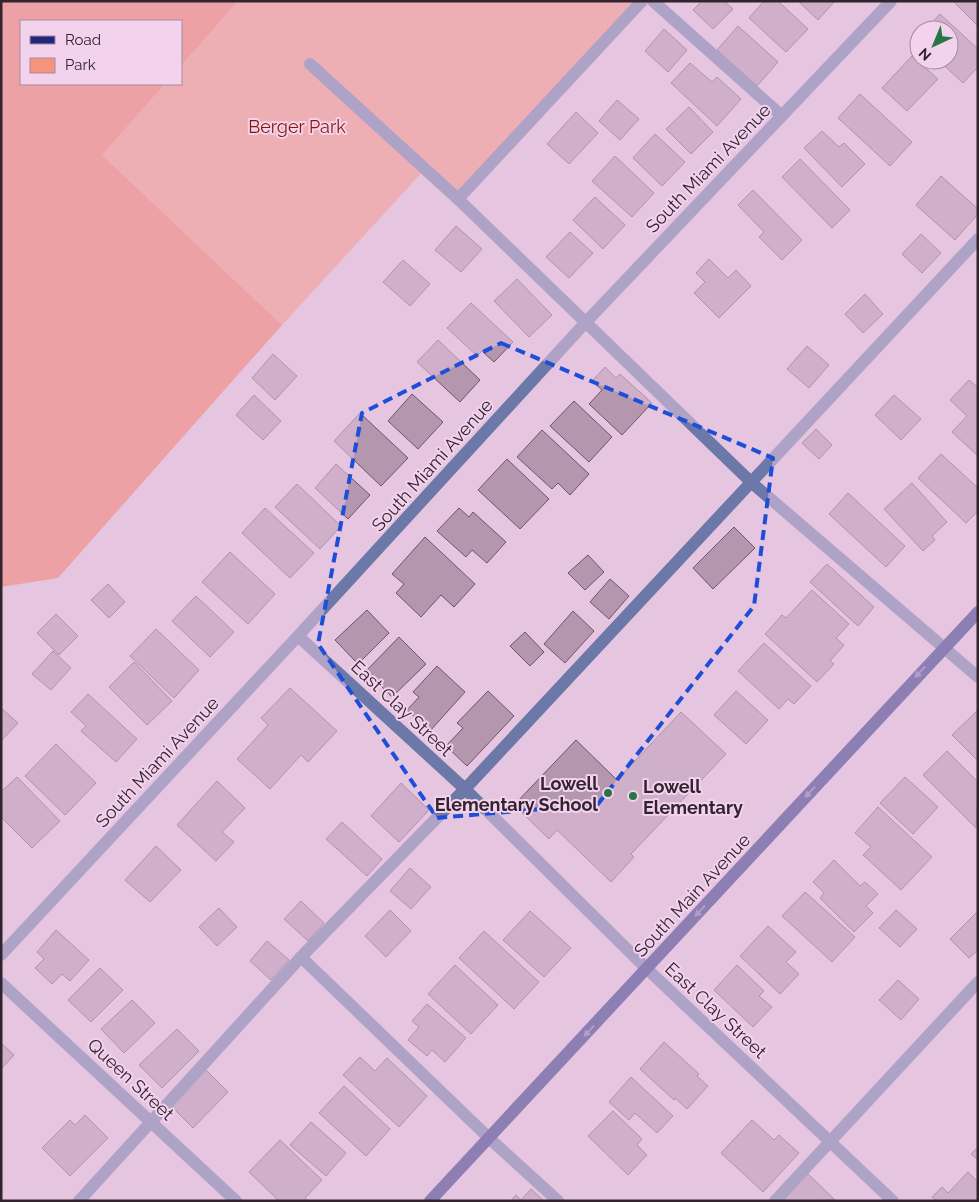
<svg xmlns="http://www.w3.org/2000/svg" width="979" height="1202" font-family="Raleway,sans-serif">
<rect width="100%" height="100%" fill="#e6c5e0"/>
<path fill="#f5937f" d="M238 1H642L458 199 425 169 282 325 102 155 165 84H181V66Z"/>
<path fill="#f6755c" d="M1 1H238L181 66V21H21V84H165L102 155 282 325 58 578 1 587Z"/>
<g fill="#b596af" stroke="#70546b">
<path d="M702 1H724L733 9 713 29 693 10Z"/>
<path d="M764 1H778L808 29 786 52 749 18Z"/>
<path d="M798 1H835L818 20Z"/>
<path d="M953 1H978V26Z"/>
<path d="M940 14 978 49V67L963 83 938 60H949V30H925Z"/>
<path d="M738 26 778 62 757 86 717 50Z"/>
<path d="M664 29 687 50 668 72 645 51Z"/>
<path d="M912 56 938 79 907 111 882 88Z"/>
<path d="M690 63 712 82 717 77 741 99 717 126 671 83Z"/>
<path d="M860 94 912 142 890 166 838 118Z"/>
<path d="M617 100 639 119 620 140 599 121Z"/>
<path d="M689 107 713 132 691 154 666 129Z"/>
<path d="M576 112 598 133 569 164 547 144Z"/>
<path d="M822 131 839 147 844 143 865 164 842 187 804 148Z"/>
<path d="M655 134 685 162 662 186 633 158Z"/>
<path d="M615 156 654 193 632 217 592 181Z"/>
<path d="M800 159 850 210 832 228 782 177Z"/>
<path d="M941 176 978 209V214L955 240 916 205Z"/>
<path d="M753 190 802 240 782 260 759 237 764 232 738 205Z"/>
<path d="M595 197 625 225 603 249 573 220Z"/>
<path d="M456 226 482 249 461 272 435 250Z"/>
<path d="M570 232 593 253 569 278 546 257Z"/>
<path d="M921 234 941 253 922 273 902 254Z"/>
<path d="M709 259 728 278 736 270 751 286 719 318 694 293 705 282 696 273Z"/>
<path d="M403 260 430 284 410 306 383 282Z"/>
<path d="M517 279 552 315 529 337 494 301Z"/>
<path d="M865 294 883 314 863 333 845 314Z"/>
<path d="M471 303 513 342 494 362 482 351 477 356 447 328Z"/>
<path d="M438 340 480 380 460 402 417 362Z"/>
<path d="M807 346 829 365 809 388 787 369Z"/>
<path d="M273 354 297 376 275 400 252 378Z"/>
<path d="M605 367 616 378 620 374 652 403 622 435 589 404 602 390 592 381Z"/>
<path d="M969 380 978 388V456L952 432 967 416 950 400Z"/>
<path d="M412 394 443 422 418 449 388 421Z"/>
<path d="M254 395 281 421 263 440 236 415Z"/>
<path d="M894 395 921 419 901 440 875 415Z"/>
<path d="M574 401 612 437 589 462 550 426Z"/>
<path d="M360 413 408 458 381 486 334 441Z"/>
<path d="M816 429 832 445 819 459 802 443Z"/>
<path d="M542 430 589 474 570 495 558 483 552 489 517 457Z"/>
<path d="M941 454 978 488V511L966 523 918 478Z"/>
<path d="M507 459 549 499 520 529 478 490Z"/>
<path d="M336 464 370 495 348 519 315 488Z"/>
<path d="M912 483 947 522 932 536 935 540 923 551 884 509Z"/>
<path d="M297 484 341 526 320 549 275 507Z"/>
<path d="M848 493 905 546 886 567 829 514Z"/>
<path d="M265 508 314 553 290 578 242 533Z"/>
<path d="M459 508 469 517 473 512 506 542 487 563 472 550 466 557 437 531Z"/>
<path d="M734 527 755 548 713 589 693 568Z"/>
<path d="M425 537 475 584 454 607 441 595 421 617 396 593 404 584 392 574Z"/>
<path d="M230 552 275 594 248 624 202 582Z"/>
<path d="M588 555 604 572 585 590 568 573Z"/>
<path d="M827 564 874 607 858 626 810 582Z"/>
<path d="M610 579 629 596 609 619 590 602Z"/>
<path d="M108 584 125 602 109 618 91 600Z"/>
<path d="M812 590 849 624 836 638 844 645 830 661 834 664 817 682 765 634 782 615 786 618Z"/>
<path d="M196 596 234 632 210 657 172 621Z"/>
<path d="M367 610 389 633 358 664 335 640Z"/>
<path d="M573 611 594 631 565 663 544 644Z"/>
<path d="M56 614 78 636 59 655 37 633Z"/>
<path d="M156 629 199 670 174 698 130 656Z"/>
<path d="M525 632 544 652 530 666 510 646Z"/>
<path d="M399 637 426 664 392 697 366 671Z"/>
<path d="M764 643 811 686 794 704 788 699 779 709 738 671Z"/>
<path d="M53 651 71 668 51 690 32 674Z"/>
<path d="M134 662 172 701 147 725 109 687Z"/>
<path d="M437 666 465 692 430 731 407 710 419 697 413 692Z"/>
<path d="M290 688 337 731 308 762 301 755 270 789 237 759 268 725 261 718Z"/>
<path d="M488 691 514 716 467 766 446 746 463 728 457 723Z"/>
<path d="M736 691 768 720 746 744 714 715Z"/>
<path d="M88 694 137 739 116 762 81 731 86 726 71 712Z"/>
<path d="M1 708 18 723 1 741Z"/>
<path d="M978 710V761L952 735Z"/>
<path d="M681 712 726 754 631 854 634 857 611 882 557 830 549 839 514 805 576 740 617 780Z"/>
<path d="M56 744 96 783 65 815 25 776Z"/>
<path d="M947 751 978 782 976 828 923 775Z"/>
<path d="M17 777 60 821 32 848 1 817V792Z"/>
<path d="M905 777 938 807 913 834 880 803Z"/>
<path d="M217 781 245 808 222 832 234 842 216 861 177 825Z"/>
<path d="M401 783 429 810 399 842 371 816Z"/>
<path d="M878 807 932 857 901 890 863 855 871 847 855 833Z"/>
<path d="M342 822 382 859 367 876 326 839Z"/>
<path d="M156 846 181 870 150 902 125 880Z"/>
<path d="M834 860 860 886 865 882 878 894 866 906 873 913 854 932 820 898 824 893 813 882Z"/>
<path d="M410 868 431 887 411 909 390 891Z"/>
<path d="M805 892 855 937 832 962 782 916Z"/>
<path d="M301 901 324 923 308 941 284 919Z"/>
<path d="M219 908 237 927 217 946 199 927Z"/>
<path d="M390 910 411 931 386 957 365 936Z"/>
<path d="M896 910 917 929 900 947 879 928Z"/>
<path d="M530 911 571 948 544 977 503 940Z"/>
<path d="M978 911V950L969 958 950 939Z"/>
<path d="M768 926 796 952 786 962 799 974 780 994 740 956Z"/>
<path d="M56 930 89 960 70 981 62 974 52 984 35 968 44 959 37 952Z"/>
<path d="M484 931 539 982 514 1009 459 958Z"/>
<path d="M267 941 289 960 271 980 250 961Z"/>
<path d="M455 965 498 1005 471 1034 428 994Z"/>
<path d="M737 965 764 991 759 996 772 1007 753 1027 714 990Z"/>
<path d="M100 968 123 990 91 1022 68 1000Z"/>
<path d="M898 980 919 999 901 1020 879 1000Z"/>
<path d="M132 1000 155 1023 124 1053 101 1029Z"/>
<path d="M427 1004 466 1038 445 1062 432 1050 427 1056 408 1040 419 1027 412 1021Z"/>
<path d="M177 1029 199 1051 162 1088 139 1065Z"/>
<path d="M664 1042 699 1074 697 1076 708 1086 687 1109 675 1098 674 1100 640 1069Z"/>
<path d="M1 1043 14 1055 1 1069Z"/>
<path d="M360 1057 375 1071 387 1058 427 1096 399 1127 343 1075Z"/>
<path d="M205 1069 228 1092 193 1128 170 1105Z"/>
<path d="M631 1077 673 1116 657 1133 635 1113 629 1120 609 1102Z"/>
<path d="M344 1086 390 1129 366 1156 319 1113Z"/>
<path d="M613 1111 642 1139 637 1145 647 1155 628 1175 588 1136Z"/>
<path d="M85 1115 108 1138 70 1176 42 1148 70 1120 75 1125Z"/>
<path d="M752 1120 774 1140 779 1135 799 1153 763 1192 721 1153Z"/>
<path d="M311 1122 346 1153 326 1176 290 1145Z"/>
<path d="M280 1140 322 1180 305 1198 308 1201H279L249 1172Z"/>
<path d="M978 1147V1160L971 1154Z"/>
<path d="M805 1171 835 1200 786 1201 781 1196Z"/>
<path d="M968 1172 978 1182V1201H936L932 1197 942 1187 948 1193Z"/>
<path d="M531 1189 544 1201H511L516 1195 521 1200Z"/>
</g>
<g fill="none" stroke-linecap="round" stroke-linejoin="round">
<g stroke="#6c78a7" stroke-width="12">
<path d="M653 1 782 116"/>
<path d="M310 64 458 199 752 483 978 677"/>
<path d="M458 199 642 1"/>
<path d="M298 636 465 789 647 969 893 1201"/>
<path d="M1 955 298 636 586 322 891 1"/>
<path d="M301 957 489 1138 558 1201"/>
<path d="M1 983 236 1201"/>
<path d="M79 1201 301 957 465 789 978 239"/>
<path d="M775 1201 978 982"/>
</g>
<path stroke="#22287c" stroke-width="12" d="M430 1201 978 612"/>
</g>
<defs><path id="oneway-solid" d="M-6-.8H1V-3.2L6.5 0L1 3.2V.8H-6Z" transform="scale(1.25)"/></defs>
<g fill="#766ca9">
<use href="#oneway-solid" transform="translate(920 672) rotate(133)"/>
<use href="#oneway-solid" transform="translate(810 792) rotate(133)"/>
<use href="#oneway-solid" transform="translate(700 911) rotate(133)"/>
<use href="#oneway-solid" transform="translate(589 1031) rotate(133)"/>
</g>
<path d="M0 0H979V1202H0ZM501 343 773 458 754 606 598 804 437 818 318 644 362 413Z" fill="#e6c5e0" fill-opacity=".55" fill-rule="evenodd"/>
<path fill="none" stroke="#1d4ed8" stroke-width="4" stroke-dasharray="10 6" stroke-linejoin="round" d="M501 343 773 458 754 606 598 804 437 818 318 644 362 413Z"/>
<g fill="#287645" stroke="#f3d2ed" stroke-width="2">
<circle cx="608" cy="793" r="5"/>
<circle cx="633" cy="796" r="5"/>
</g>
<g text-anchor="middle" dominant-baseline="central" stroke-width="4" stroke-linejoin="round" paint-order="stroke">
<g font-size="18" fill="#8d1700" stroke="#f3d2ed">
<text x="297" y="126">Berger Park</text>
</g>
<g font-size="18" fill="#31242f" stroke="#f3d2ed">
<text transform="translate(708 168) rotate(-46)">South Miami Avenue</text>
<text transform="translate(432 465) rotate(-48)">South Miami Avenue</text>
<text transform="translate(402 708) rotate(43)">East Clay Street</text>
<text transform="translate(157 762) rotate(-47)">South Miami Avenue</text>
<text transform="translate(692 895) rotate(-47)">South Main Avenue</text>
<text transform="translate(716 1010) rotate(43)">East Clay Street</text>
<text transform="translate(131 1079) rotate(43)">Queen Street</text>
</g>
<g font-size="18" font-weight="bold" fill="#31242f" stroke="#f3d2ed" text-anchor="end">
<text x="598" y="783">Lowell<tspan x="598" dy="21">Elementary School</tspan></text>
<text x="643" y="786" text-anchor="start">Lowell<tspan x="643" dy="21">Elementary</tspan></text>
</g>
</g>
<rect width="979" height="1202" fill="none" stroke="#31242f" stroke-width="5"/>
<rect x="20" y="20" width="162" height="65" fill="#f3d2ed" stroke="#a58ca1"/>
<rect x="30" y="36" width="25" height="8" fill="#22287c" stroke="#a58ca1"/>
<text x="65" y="45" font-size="15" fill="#31242f">Road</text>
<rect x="30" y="58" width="25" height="15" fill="#f5937f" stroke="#a58ca1"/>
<text x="65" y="70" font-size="15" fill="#31242f">Park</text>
<g transform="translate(934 45) rotate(224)"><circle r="24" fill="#f3d2ed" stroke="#a58ca1"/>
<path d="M0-4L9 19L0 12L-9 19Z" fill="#287645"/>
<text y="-8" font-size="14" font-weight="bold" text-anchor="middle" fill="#31242f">N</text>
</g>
</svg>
